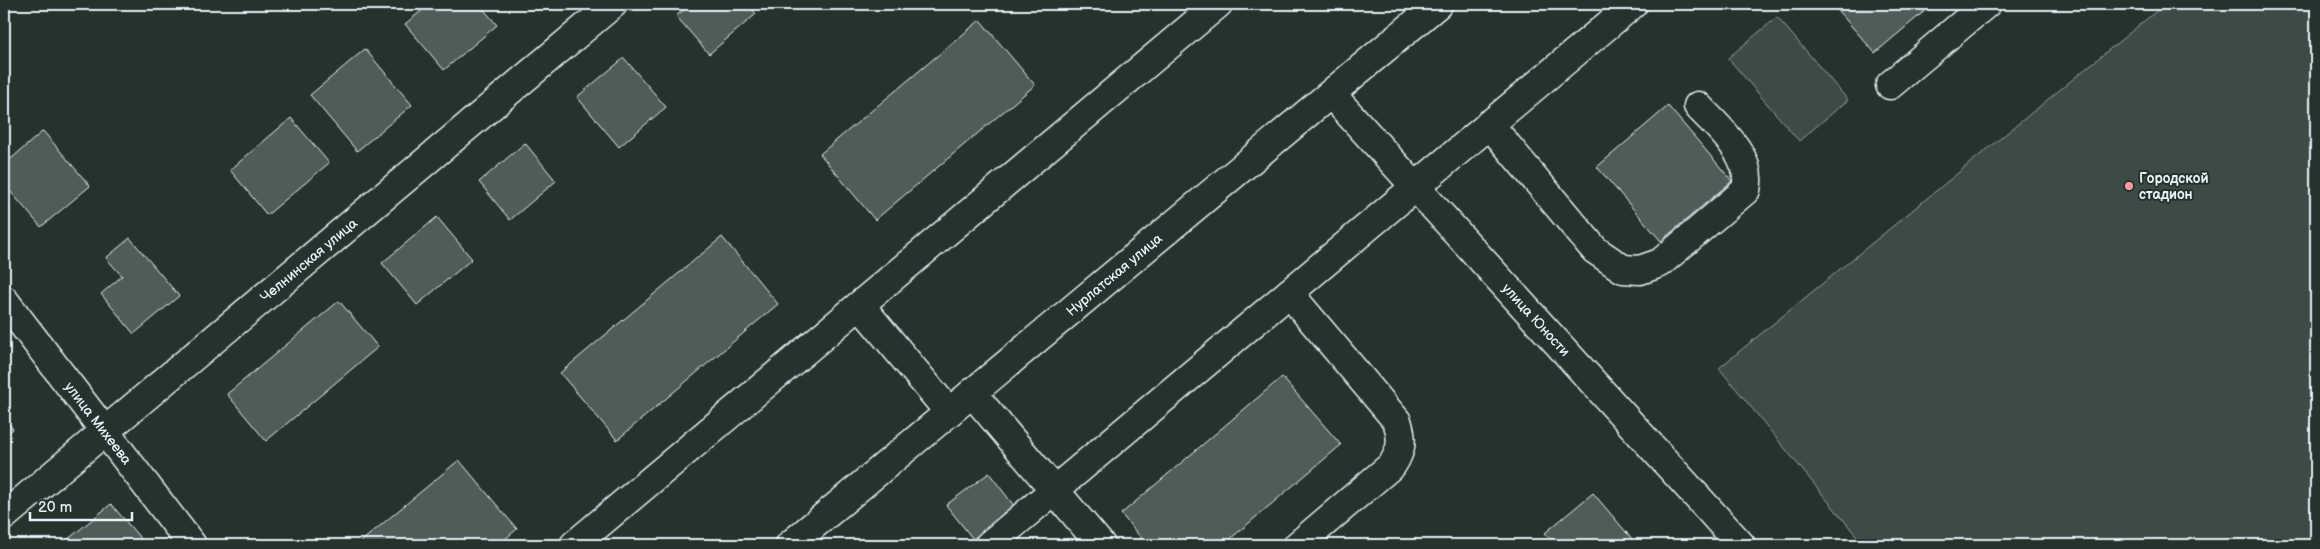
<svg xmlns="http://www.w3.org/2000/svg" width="2320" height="549" font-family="'Balsamiq Sans',sans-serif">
<rect width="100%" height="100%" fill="#26332d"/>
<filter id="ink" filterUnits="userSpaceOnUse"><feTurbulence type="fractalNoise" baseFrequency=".02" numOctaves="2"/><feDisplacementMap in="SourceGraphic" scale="10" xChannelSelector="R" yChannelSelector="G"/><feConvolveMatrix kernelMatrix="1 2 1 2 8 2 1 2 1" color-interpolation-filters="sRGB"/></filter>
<g filter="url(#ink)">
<g fill="#3e4b47" stroke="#939ea0">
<path d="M2165 4H2316V533L2301 545H1864L1719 368Z"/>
<path d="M1777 17 1848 100 1799 141 1728 58Z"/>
</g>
<g fill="#505c59" stroke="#e8f1f8">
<path d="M430 4H479L497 25 444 70 405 24Z"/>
<path d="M691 4H748L756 14 709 54 676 16Z"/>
<path d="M1832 4H1933L1875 53Z"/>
<path d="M980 20 1035 85 875 220 820 154Z"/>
<path d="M365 49 412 105 357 151 310 95Z"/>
<path d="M624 58 666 107 619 147 577 97Z"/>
<path d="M1668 106 1732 181 1661 241 1597 167Z"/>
<path d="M291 118 329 163 267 215 230 170Z"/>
<path d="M43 131 90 186 41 227 4 184V165Z"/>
<path d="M525 143 556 181 510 220 479 182Z"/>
<path d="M437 217 472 259 417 305 382 263Z"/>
<path d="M722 237 778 304 617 440 560 373Z"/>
<path d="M130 238 179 296 134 334 101 294 122 276 106 258Z"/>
<path d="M339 301 378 347 266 441 227 394Z"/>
<path d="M1282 377 1341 445 1223 545H1147L1121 514Z"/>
<path d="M4 418 13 429 4 437Z"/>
<path d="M459 460 517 529 498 545H357Z"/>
<path d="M989 473 1015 507 973 539 946 505Z"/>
<path d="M1593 493 1632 539 1625 545H1556L1545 533Z"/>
<path d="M111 504 146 545H61Z"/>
</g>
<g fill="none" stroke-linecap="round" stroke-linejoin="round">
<defs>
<g id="minor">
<path d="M1890 85 1986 4"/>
<path id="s1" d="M1331 94 1741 545"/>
<path d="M1489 124 1595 250 1623 269 1640 270 1660 263 1746 190C1754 156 1719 129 1698 106"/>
<path d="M1289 293 1397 421C1403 439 1402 450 1392 465L1298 545"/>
<path id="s2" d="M4 300 192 545"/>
<path d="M860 305 949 412"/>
<path d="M972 393 1101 545"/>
<path id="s3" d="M4 516 613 4"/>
<path d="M574 545 1218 4"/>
<path d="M989 545 1633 4"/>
</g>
<g id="major">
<path id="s4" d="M790 545 1438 4"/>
</g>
</defs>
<use href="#minor" stroke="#e8f1f8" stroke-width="31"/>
<use href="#major" stroke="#e8f1f8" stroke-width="31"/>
<use href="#minor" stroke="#26332d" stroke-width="28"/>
<use href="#major" stroke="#26332d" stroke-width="28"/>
</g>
</g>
<circle fill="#ff9aa2" stroke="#26332d" stroke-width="2" cx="2129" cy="186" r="5"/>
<g text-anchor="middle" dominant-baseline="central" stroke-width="4" stroke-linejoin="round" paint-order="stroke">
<g font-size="14" font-weight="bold" fill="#e8f1f8" stroke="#26332d" text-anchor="start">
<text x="2139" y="178">Городской<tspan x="2139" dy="16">стадион</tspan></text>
</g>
<g font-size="14" fill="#e8f1f8" stroke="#26332d">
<text stroke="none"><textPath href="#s3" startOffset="398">Челнинская улица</textPath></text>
<text stroke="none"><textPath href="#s4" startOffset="422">Нурлатская улица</textPath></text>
<text stroke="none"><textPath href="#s1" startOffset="305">улица Юности</textPath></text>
<text stroke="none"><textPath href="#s2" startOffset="155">улица Михеева</textPath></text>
</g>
</g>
<rect width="2320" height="549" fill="none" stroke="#26332d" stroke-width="20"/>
<rect x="10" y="10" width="2300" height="529" fill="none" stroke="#e8f1f8" stroke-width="2" filter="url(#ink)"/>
<path d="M30 512v8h102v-8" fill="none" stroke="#e8f1f8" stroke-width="2.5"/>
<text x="38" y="512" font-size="15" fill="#e8f1f8" stroke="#26332d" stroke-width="4" paint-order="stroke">20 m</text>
</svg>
